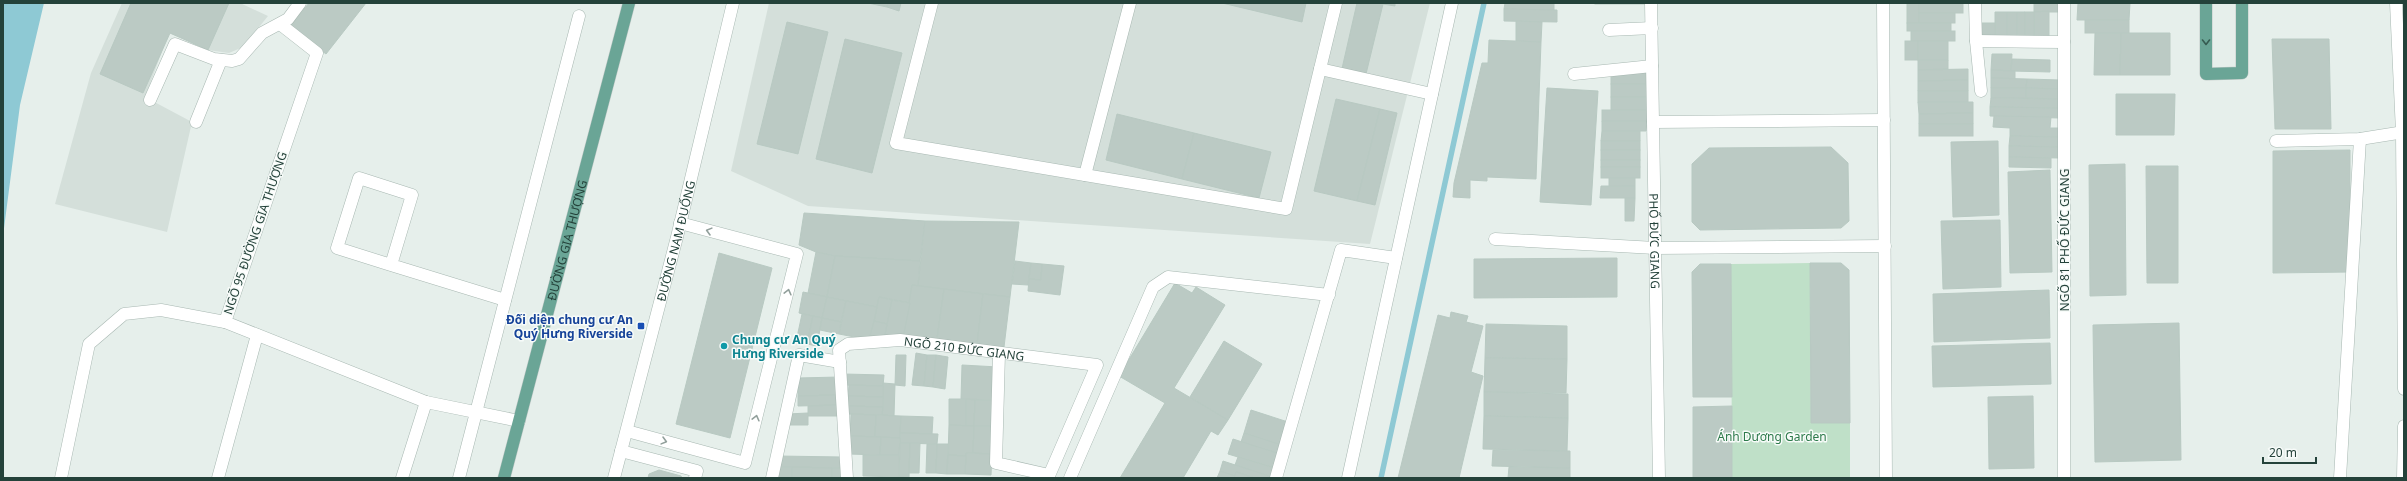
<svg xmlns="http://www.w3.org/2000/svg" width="2407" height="481" font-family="'Noto Sans',sans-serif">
<rect width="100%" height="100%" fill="#e6efeb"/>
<g fill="#d4dfda">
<path d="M122 3H240L268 16 243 47 229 53 208 50 169 33 145 97 192 122 167 232 55 204 91 73Z"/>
<path d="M769 3H1430L1370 244 808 206 731 171Z"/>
</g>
<path fill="#bfe0c8" d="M1810 263 1811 423H1850V478H1732L1731 264Z"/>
<path fill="#8ec9d4" d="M3 3H44L20 105 3 236Z"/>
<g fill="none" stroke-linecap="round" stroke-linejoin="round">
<path stroke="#8ec9d4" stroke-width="5.5" d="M1381 478 1484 3"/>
</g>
<g fill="#bbcac4" stroke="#b8c9c2">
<path d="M131 3H229L208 50 170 33 143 93 100 74Z"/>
<path d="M309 3H366L326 54 290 26Z"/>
<path d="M868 3H888L887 7Z"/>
<path d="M888 3H901L899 11 887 7Z"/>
<path d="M1222 3H1306L1302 22Z"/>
<path d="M1357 3H1395V6L1383 4 1365 78 1341 73Z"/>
<path d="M1505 3H1554V10L1504 9Z"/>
<rect x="1595" y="3" width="52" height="1"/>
<rect x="1907" y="3" width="12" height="20"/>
<rect x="1919" y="3" width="44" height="10"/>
<rect x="2034" y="3" width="24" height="9"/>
<path d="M2078 3H2130L2129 20H2077Z"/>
<path d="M1504 9 1557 10V22L1504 21Z"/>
<path d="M2049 11V39H2034V12Z"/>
<path d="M1995 12H2007V39L1995 40Z"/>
<path d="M2007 12H2017V40L2007 39Z"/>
<path d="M2017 12H2025V39L2017 40Z"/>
<rect x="2025" y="12" width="9" height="27"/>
<rect x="1919" y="13" width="36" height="10"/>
<rect x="2085" y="20" width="44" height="13"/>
<path d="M1516 21 1542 22 1541 42 1516 41Z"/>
<path d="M787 22 828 32 798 154 757 144Z"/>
<rect x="1907" y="23" width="44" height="8"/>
<rect x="1981" y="23" width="14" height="17"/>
<rect x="1911" y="31" width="44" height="10"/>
<path d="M2095 33H2121L2120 75H2094Z"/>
<path d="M2121 33H2170V75H2120Z"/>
<path d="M845 39 902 53 872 173 816 159Z"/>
<path d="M2272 39H2329L2331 129H2275Z"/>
<path d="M1489 40 1541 42 1536 179 1487 177V181L1470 180V198L1453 197 1454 183 1482 63H1488Z"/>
<rect x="1905" y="41" width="13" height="19"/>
<rect x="1918" y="41" width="30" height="19"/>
<path d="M1992 54H2012L2011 71 1991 70Z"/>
<path d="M2012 59 2050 60V72L2011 71Z"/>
<path d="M1918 60H1948V69L1918 70Z"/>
<path d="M1968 69V80L1918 81V70Z"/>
<path d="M1991 70 2015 71V79L1991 78Z"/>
<rect x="1611" y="72" width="36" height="12"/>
<path d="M1991 78 2027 79 2026 88H1991Z"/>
<path d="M2027 79 2060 80V89L2026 88Z"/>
<path d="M1968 80V91H1918V81Z"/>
<rect x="1611" y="84" width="36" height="13"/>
<path d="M1547 88 1598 91 1591 205 1540 202Z"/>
<rect x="1991" y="88" width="35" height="10"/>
<path d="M2026 88 2060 89V99L2026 98Z"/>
<rect x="1918" y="91" width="50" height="11"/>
<path d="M2116 94H2175L2174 135H2116Z"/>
<rect x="1611" y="97" width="36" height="13"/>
<path d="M1991 98 2060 99 2059 108 1990 107Z"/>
<path d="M1336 99 1380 109 1357 201 1314 191Z"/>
<path d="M1918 102H1973V113L1919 114Z"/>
<path d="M1990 107 2059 108V118L1990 116Z"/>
<path d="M1380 109 1397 113 1375 205 1357 201Z"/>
<rect x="1602" y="110" width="45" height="11"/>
<path d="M1973 113V124H1919V114Z"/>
<path d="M1117 114 1194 133 1182 179 1106 160Z"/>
<path d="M1994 116 2051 117 2050 128H2060L2059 137 2010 136V128L1993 127Z"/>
<path d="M1602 121H1647L1646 131H1602Z"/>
<rect x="1919" y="124" width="54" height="12"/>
<path d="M1602 131H1640V141H1601Z"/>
<path d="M1194 133 1271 152 1259 198 1182 179Z"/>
<path d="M2010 136 2059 137V147L2009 146Z"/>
<rect x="1601" y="141" width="39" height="9"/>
<path d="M1998 141 1999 215 1953 217 1951 142Z"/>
<path d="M2009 146 2059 147V158L2009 157Z"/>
<path d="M1831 147 1848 163 1849 221 1841 228 1700 230 1692 222V164L1709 148Z"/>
<rect x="1601" y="150" width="39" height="10"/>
<path d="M2350 150V272L2273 273V151Z"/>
<path d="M2009 157 2051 158V168L2009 167Z"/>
<rect x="1601" y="160" width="39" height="7"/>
<path d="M2125 164 2126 295 2090 296 2089 165Z"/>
<path d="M2146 166H2178V283H2147Z"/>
<rect x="1601" y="167" width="39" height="11"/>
<path d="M2050 170 2052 272 2010 273 2008 172Z"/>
<path d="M1609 178H1635V186L1609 187Z"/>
<path d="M1601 186H1635V198H1600Z"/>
<path d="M1625 198H1635L1634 221H1625Z"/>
<path d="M804 213 925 221 920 261 835 256 816 252 799 245Z"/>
<path d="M2000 220 2001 287 1943 289 1941 221Z"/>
<path d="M925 221 1019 222 1010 297 918 286Z"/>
<path d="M816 252 835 256 827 297 808 293Z"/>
<path d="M719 253 772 268 730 438 676 424Z"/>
<path d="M835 256 920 261 918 286 912 285 910 303 879 297 877 307 827 297Z"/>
<path d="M1617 258V297L1474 298V259Z"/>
<path d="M1015 261 1031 263 1028 285 1012 284Z"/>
<path d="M1031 263 1042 264 1041 280 1029 279Z"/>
<path d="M1810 263H1841L1849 270 1850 423H1811Z"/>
<path d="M1042 264 1064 266 1060 295 1028 291 1029 279 1041 280Z"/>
<path d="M1700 264H1731L1732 397H1693L1692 272Z"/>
<path d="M1175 283 1192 293 1196 287 1225 305 1174 388 1228 420 1218 435 1211 431 1183 478H1120L1165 403 1119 376Z"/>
<path d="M912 285 944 289 937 339 903 338Z"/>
<path d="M944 289 983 294 977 344 937 339Z"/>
<path d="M2049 290 2050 338 1934 342 1933 294Z"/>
<path d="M803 292 827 297 822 318 799 313Z"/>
<path d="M983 294 1010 297 1004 347 977 344Z"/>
<path d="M827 297 846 301 841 322 822 318Z"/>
<path d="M879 297 892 300 887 324 874 321Z"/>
<path d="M892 300 910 303 903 338 885 335Z"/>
<path d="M846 301 877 307 870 340 839 334Z"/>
<path d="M1451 312 1468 316 1466 322 1483 326 1471 372 1483 376 1459 478H1398L1438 315 1450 318Z"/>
<path d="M802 314 813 316 807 344 796 342Z"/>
<path d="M813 316 822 318 817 346 807 344Z"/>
<path d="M822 318 841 322 839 334 820 330Z"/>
<path d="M874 321 887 324 884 339 870 336Z"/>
<path d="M2179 323 2181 460 2095 462 2093 325Z"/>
<path d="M1486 324 1567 326V359L1485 358Z"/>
<path d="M1224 341 1262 364 1228 420 1190 397Z"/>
<path d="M2050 343 2051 384 1933 387 1932 346Z"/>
<path d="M916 353 927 355 924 386 912 385Z"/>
<path d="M896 355H906L905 386 895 385Z"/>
<path d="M927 355H936L933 387 924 386Z"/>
<path d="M936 355 948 357 945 389 933 387Z"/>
<path d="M1485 358 1567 359 1566 393 1484 392Z"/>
<path d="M962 365 998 367 994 400 961 399Z"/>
<path d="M844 374 884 375 883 386 843 385Z"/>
<path d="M839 377V395L798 396V378Z"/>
<path d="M883 383 895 384 894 416 882 415Z"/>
<path d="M849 385 883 386V397L848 396Z"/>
<path d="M1484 392 1568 394V418L1484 416Z"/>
<path d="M839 395V405L798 406V396Z"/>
<path d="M848 396 883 397V407L848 406Z"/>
<path d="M2033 396 2034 468 1989 469 1988 397Z"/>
<path d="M949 399H966V426L949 425Z"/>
<path d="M966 399 975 400 974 426H966Z"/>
<path d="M975 400H994L993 426H974Z"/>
<path d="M839 405V416H808V406Z"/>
<path d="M848 406 883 407 882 415 847 414Z"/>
<path d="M1732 406V478H1693V407Z"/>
<path d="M1251 410 1291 423 1283 446 1244 433Z"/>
<path d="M808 413V425H787V414Z"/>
<path d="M851 414 876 415 875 437 850 436Z"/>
<path d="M876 415 901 416 900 438 875 437Z"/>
<path d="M901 416 933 417 932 434 900 433Z"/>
<path d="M1484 416 1568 418 1567 451 1483 449Z"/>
<path d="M949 425 974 426 973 453H966V456L948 455Z"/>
<path d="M974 426H993L992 454 973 453Z"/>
<path d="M900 433 938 434 937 444 900 443Z"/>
<path d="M1244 433 1285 446 1283 455 1241 442Z"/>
<path d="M850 436 881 437 880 455 849 454Z"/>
<path d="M881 437 900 438 899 455H880Z"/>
<path d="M1233 439 1283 455 1278 469 1228 454Z"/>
<path d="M900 443H910L909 478 899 477Z"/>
<path d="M910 443H920L919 473H909Z"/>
<path d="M927 444H937L936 473H926Z"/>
<path d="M937 444H948L947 474 936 473Z"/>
<path d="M1493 450 1570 451V468L1492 466Z"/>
<path d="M966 453 992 454 991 475 965 474Z"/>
<path d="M863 455H899V477L863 476Z"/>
<path d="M948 455 966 456 965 474H947Z"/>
<path d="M778 456 842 457V468L778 467Z"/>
<path d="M1238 457 1278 469 1275 478 1235 465Z"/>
<path d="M1223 461 1275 478H1255L1236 472 1235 476 1220 471Z"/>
<path d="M776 467H792V478H775Z"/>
<path d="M792 467 832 468V478H792Z"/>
<path d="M1509 467 1570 468V478H1508Z"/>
<rect x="832" y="468" width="13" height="10"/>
<path d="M659 470 681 476 682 478H648L649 474Z"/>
<path d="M1220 471 1235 476 1234 478H1217Z"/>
<path d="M1236 472 1255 478H1234Z"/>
</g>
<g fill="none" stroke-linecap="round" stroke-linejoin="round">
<defs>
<g id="minor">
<path d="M932 3 896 143 1286 209 1336 3"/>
<path id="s1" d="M1651 3 1659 478"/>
<path d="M1883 3 1886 478"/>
<path d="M1975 3 1976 41 1981 91"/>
<path d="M2064 3V478"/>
<path d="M2396 3 2402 132 2404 389"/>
<path d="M280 24 317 53 225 322 426 402 519 421"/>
<path d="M1609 30 1652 28"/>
<path d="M1976 41 2064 42"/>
<path d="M1320 69 1432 94"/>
<path d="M1574 74 1652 66"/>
<path d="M150 100 175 44 214 59 232 61 239 59 262 33 288 19 300 3"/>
<path d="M196 122 221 60"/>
<path d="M1653 122 1884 120"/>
<path d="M2276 141 2360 139 2404 132"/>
<path d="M1085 175 1130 3"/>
<path d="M1495 239 1655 248 1885 246"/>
<path d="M391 265 337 248 359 178 412 195 391 265 505 300"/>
<path d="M999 353 996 463 1049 475"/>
<path d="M627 431 745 463 797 254 680 223"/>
<path d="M621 451 697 471 695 478"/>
<path d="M61 478 89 344 124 314 161 310 225 322"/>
<path d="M218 478 257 335"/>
<path d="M402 478 426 402"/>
<path d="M459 478 579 16"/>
<path id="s2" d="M614 478 677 237 733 3"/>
<path d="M772 478 799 355 840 362"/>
<path id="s3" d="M847 478 839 350 848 344 900 340 1097 365 1048 478"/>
<path d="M1070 478 1153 287 1168 277 1329 295"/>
<path d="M1276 478 1341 250 1396 258"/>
<path d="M1348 478 1452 3"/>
<path d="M2340 478 2360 139"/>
<path d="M2403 478 2404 426"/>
</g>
<g id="major">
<path d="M2206 3V74L2242 73V3"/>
<path id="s4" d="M504 478 629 3"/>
</g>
</defs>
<use href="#minor" stroke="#a8b8b2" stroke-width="13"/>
<use href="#major" stroke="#c2cac8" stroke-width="13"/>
<use href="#minor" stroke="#fff" stroke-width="12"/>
<use href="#major" stroke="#6aa596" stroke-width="12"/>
</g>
<defs><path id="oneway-chevron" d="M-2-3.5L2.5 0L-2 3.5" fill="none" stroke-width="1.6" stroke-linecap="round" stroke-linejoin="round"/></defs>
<use stroke="#365b51" href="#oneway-chevron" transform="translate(2206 42) rotate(90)"/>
<g stroke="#92a09c">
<use href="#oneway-chevron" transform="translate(709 231) rotate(-165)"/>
<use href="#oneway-chevron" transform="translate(788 292) rotate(-76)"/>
<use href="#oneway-chevron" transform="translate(756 418) rotate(-76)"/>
<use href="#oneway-chevron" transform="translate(664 441) rotate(15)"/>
</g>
<rect fill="#1a4fb4" stroke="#f7fbf9" stroke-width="1.5" x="637" y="322" width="8" height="8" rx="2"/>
<circle fill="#0f9aa8" stroke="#f7fbf9" stroke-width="1.5" cx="724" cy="346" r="4"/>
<g text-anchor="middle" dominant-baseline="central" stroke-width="3" stroke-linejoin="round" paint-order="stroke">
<g font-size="12" fill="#24423a" stroke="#f7fbf9">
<text transform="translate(255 233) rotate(-71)">NGÕ 95 ĐƯỜNG GIA THƯỢNG</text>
<text transform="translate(2064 240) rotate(-90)">NGÕ 81 PHỐ ĐỨC GIANG</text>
<text stroke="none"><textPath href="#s4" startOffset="246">ĐƯỜNG GIA THƯỢNG</textPath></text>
<text stroke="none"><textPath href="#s2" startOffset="245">ĐƯỜNG NAM ĐUỐNG</textPath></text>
<text stroke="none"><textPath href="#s1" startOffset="238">PHỐ ĐỨC GIANG</textPath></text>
<text stroke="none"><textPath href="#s3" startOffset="256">NGÕ 210 ĐỨC GIANG</textPath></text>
</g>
<g font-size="12" font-weight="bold" fill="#164399" stroke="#f7fbf9" text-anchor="end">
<text x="633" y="319">Đối diện chung cư An<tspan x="633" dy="14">Quý Hưng Riverside</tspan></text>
</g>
<g font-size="12" font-weight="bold" fill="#0d838f" stroke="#f7fbf9" text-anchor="start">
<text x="732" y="339">Chung cư An Quý<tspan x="732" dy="14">Hưng Riverside</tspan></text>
</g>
<g font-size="12" fill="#2d7a4b" stroke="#f7fbf9">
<text x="1772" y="436">Ánh Dương Garden</text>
</g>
</g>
<rect width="2407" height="481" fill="none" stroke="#24423a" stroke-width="8"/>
<path d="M2263 457v6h53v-6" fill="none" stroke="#24423a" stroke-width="2"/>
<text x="2269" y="457" font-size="12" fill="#24423a" stroke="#f7fbf9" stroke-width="3" paint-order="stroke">20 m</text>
</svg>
